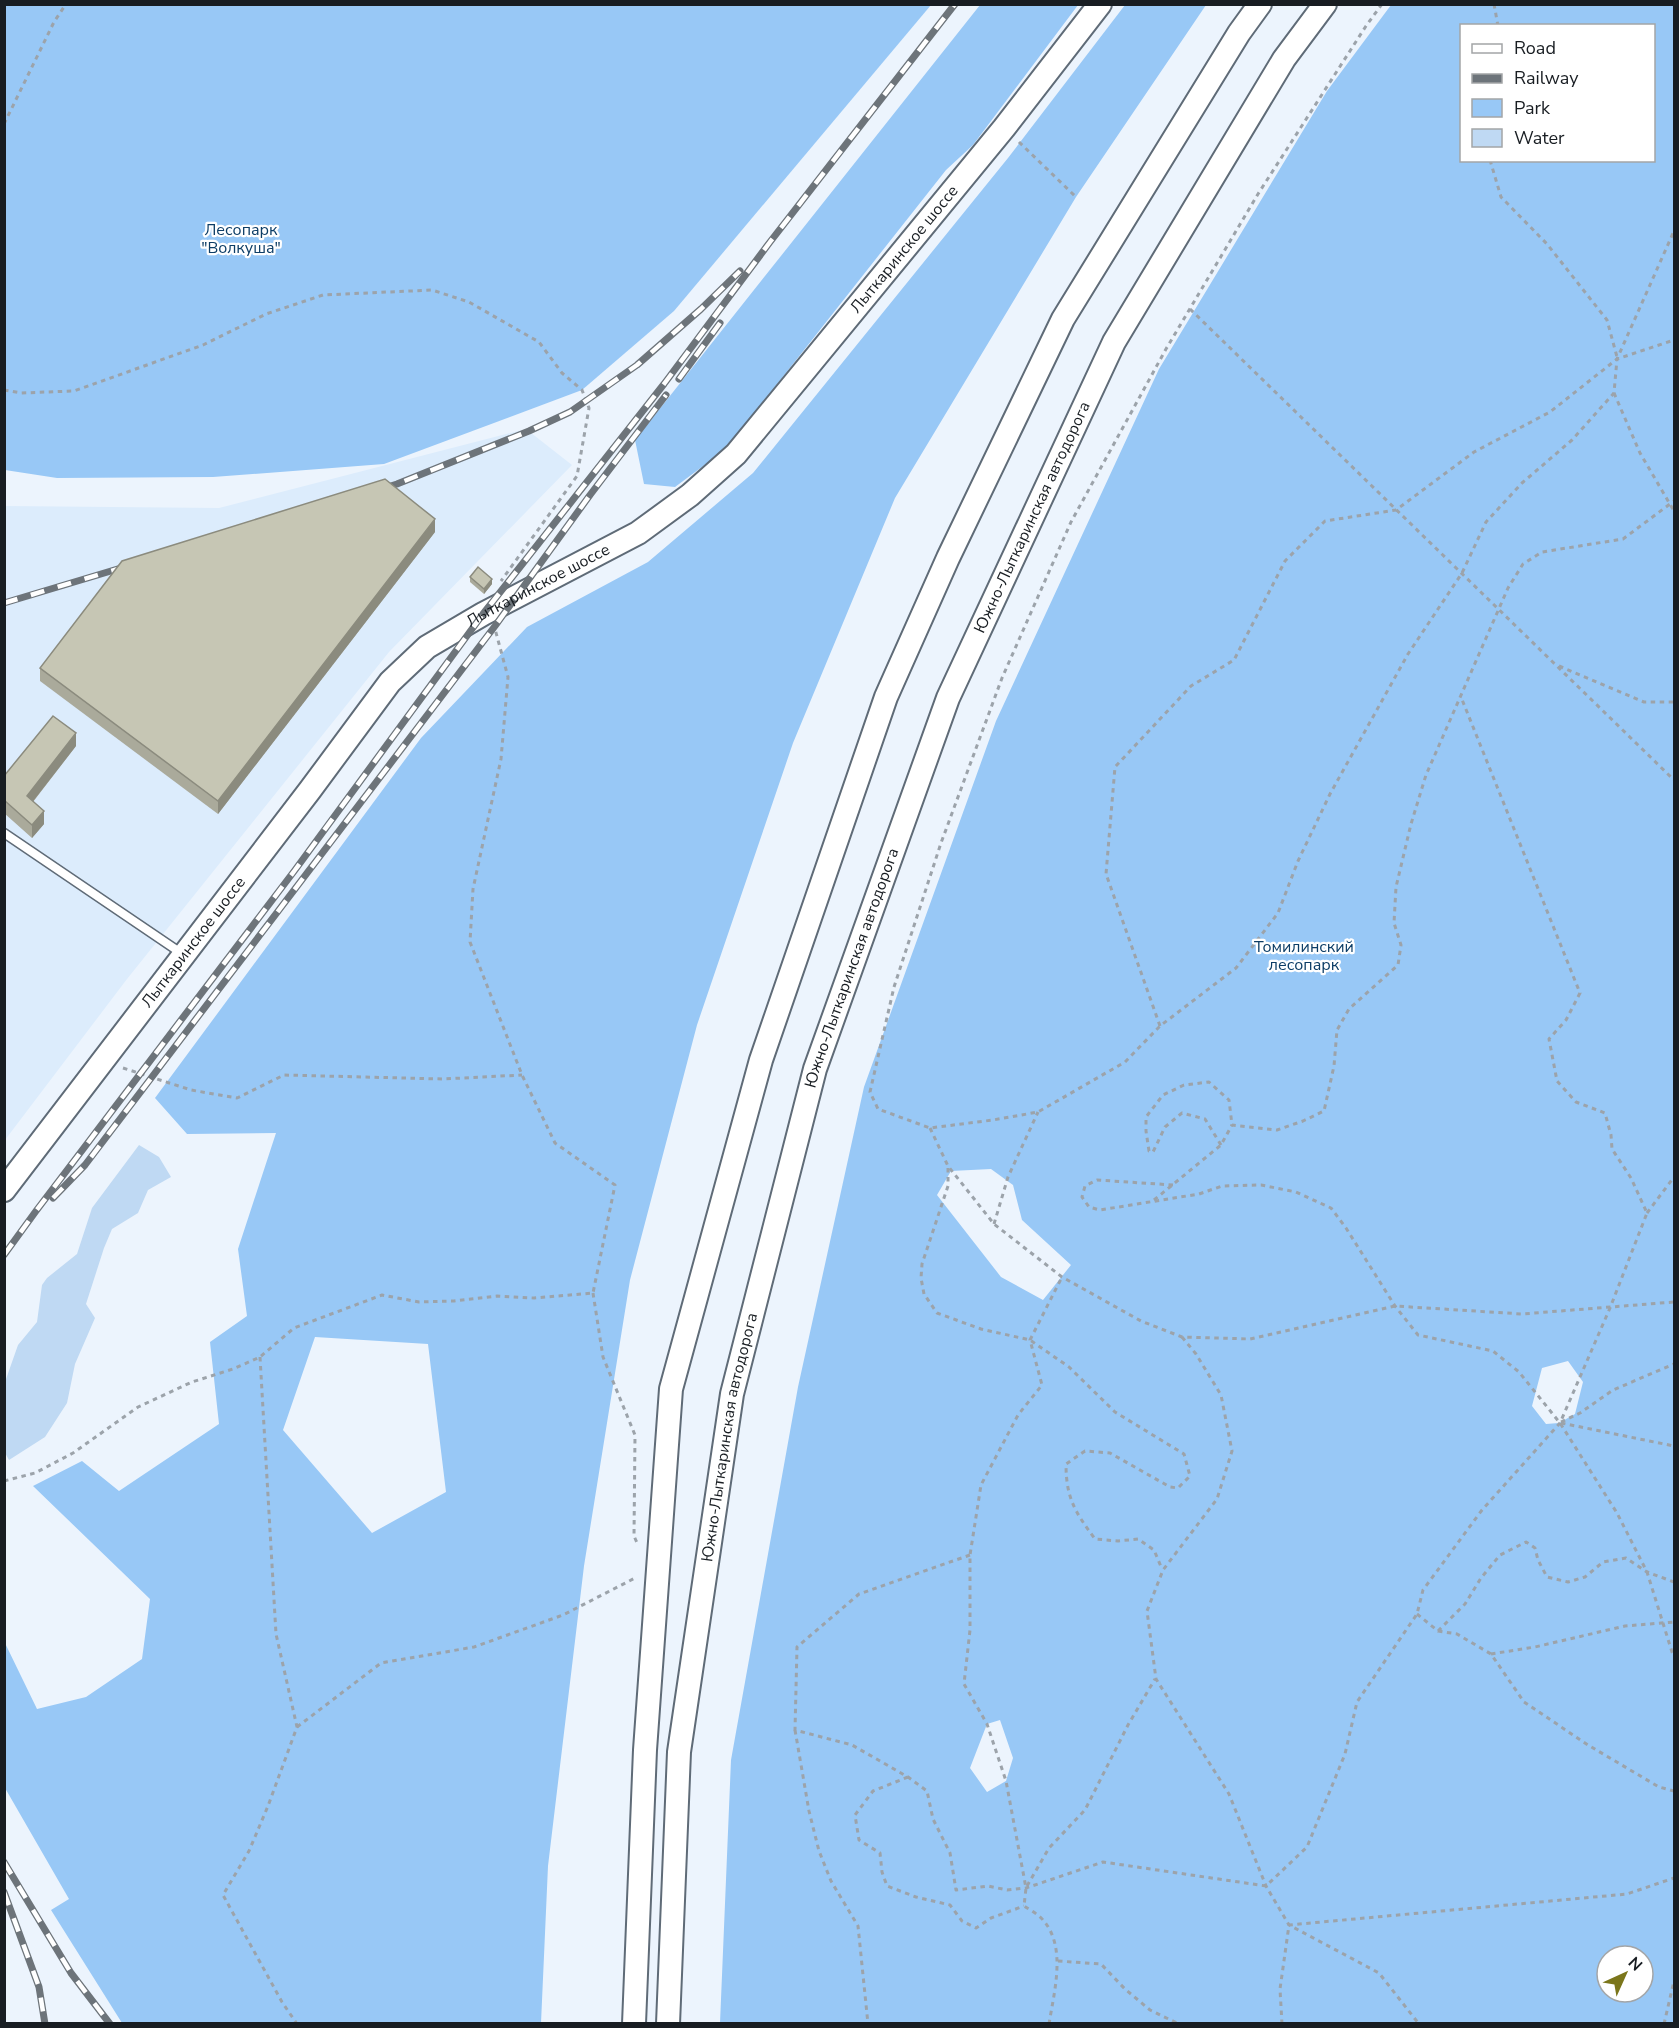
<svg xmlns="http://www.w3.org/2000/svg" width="1679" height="2028" font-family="'Nunito Sans',sans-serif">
<rect width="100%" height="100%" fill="#ecf4fd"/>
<path fill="#dcecfc" d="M526 429 572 465 389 652 127 979 5 1140V506L219 508Z"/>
<g fill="#98c8f6" fill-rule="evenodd">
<path d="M4 5 5 4 931 5 674 311 582 390 384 464 213 477 57 478 5 470Z"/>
<path d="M980 5H1078L973 145 946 170 726 449 675 487 644 484 635 440Z"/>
<path d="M1125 5H1206L1076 197 895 498 793 743 697 1025 630 1280 584 1566 548 1866 541 2023 142 2024 141 2022 122 2023 51 1910 69 1899 5 1788 4 1641 37 1709 86 1697 142 1659 150 1599 33 1486 82 1461 119 1491 219 1424 210 1342 247 1316 238 1249 276 1133 187 1134 155 1098 421 738 527 627 648 562 753 473 1008 158ZM315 1337 428 1344 446 1492 372 1533 283 1430Z"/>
<path d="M1391 5H1674V2023H720L731 1760 798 1387 864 1087 996 721 1159 369 1327 91ZM1462 26H1654V160H1462ZM991 1169 1013 1185 1022 1220 1071 1265 1043 1300 1001 1277 937 1195 951 1171ZM1568 1361 1583 1382 1575 1414 1559 1423 1546 1424 1532 1406 1542 1368ZM1000 1720 1013 1758 1006 1781 987 1792 970 1768 987 1724ZM1607 1956H1643V1992H1607Z"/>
</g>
<path fill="#bfd9f3" d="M139 1145 159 1157 171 1177 148 1190 138 1213 112 1229 104 1248 86 1304 95 1318 75 1364 67 1403 45 1437 9 1460 4 1451 5 1382 18 1345 37 1322 42 1285 47 1278 77 1254 92 1208Z"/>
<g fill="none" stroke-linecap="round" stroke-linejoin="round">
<defs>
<path id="lane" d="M4 833 184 955"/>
<g id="secondary">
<path id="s1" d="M4 1190 310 790 390 682 427 647 483 614 638 533 690 495 736 454 1004 128 1100 4"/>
<path d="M634 2024 645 1750 671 1389 761 1060 886 697 948 558 1063 319 1239 33 1260 4"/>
<path id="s2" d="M668 2024 679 1752 732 1394 815 1069 948 698 1114 342 1284 59 1325 4"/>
</g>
</defs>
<use href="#lane" stroke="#5f6b77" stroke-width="11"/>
<use href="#secondary" stroke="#5f6b77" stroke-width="26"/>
<g stroke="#9ca3aa" stroke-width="3" stroke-dasharray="4.5 4.5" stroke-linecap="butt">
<path d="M1382 4 1366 26 1258 194 1166 349 1071 522 1002 678 941 843 894 987 870 1092 878 1109 930 1128 993 1120 1038 1112 1125 1062 1160 1026 1236 968 1278 913 1298 861 1330 794 1408 654 1462 573 1486 522 1522 483 1572 440 1614 393 1617 359 1674 231"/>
<path d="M1494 4 1498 26"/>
<path d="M4 124 54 22 66 4"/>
<path d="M1019 142 1076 197"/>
<path d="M1490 160 1501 197 1547 244 1607 320 1617 357"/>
<path d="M1190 309 1674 780"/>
<path d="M4 390 21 393 74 391 203 345 266 314 323 295 432 290 469 302 539 342 562 373 582 390 589 408 577 476 501 581"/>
<path d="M1614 393 1640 453 1674 511"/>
<path d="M1559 666 1644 702H1674"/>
<path d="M1160 1026 1106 874 1115 767 1191 686 1234 660 1285 561 1325 521 1396 510 1474 452 1550 412 1617 359 1674 340"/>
<path d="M123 1068 191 1090 237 1098 284 1075 443 1079 522 1075"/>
<path d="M930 1128 948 1166 994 1224 1062 1277 1141 1321 1182 1337 1250 1339 1395 1306 1522 1314 1674 1302"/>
<path d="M1221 1145 1205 1119 1182 1113 1165 1127 1153 1152 1149 1151 1146 1131V1117L1163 1095 1184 1085 1209 1082 1229 1100 1232 1125 1277 1130 1303 1121 1324 1111 1334 1066 1337 1030 1349 1009 1398 965 1401 945 1394 923 1396 887 1411 824 1426 775 1508 588 1523 564 1542 552 1623 539 1674 501"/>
<path d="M948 1168V1186L922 1264 921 1278 924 1294 937 1313 981 1329 1030 1340 1069 1367 1115 1412 1184 1454 1190 1476 1178 1488 1170 1487 1110 1453 1085 1451 1066 1464C1066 1498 1075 1512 1095 1539L1118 1541 1138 1539 1154 1550 1162 1569"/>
<path d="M1173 1185 1097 1180 1085 1186 1082 1197 1089 1207 1100 1210 1199 1194 1222 1186 1261 1185 1296 1192 1331 1208 1346 1228 1395 1306 1418 1335 1493 1351 1519 1372 1560 1423 1617 1513 1647 1572 1672 1652 1674 1656"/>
<path d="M1154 1200 1221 1145 1232 1125"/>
<path d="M1647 1213 1674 1177"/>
<path d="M994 1224 1008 1177 1038 1112"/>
<path d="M593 1293 603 1357 635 1435 634 1536 638 1545"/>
<path d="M1182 1337 1196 1354 1221 1395 1232 1451 1217 1499 1163 1570 1147 1611 1156 1679 1229 1794 1266 1886 1289 1925 1379 1973 1419 2024"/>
<path d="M260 1357 276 1634 297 1727 268 1806 249 1851 223 1895 282 2002 297 2024"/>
<path d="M1561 1422 1580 1413 1613 1390 1674 1364"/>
<path d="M1561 1423 1674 1446"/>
<path d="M4 1481 35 1473 73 1453 138 1407 192 1382 233 1369 260 1357 294 1328 382 1295 419 1302 454 1301 497 1296 534 1298 593 1293 615 1185 555 1143 522 1075 470 942 473 889 501 759 508 677 495 629"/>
<path d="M970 1555 859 1594 797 1647 795 1730 852 1745 908 1777 927 1791 933 1819 950 1853 956 1890 988 1886 1007 1890 1026 1888 1103 1862 1266 1886 1307 1847 1345 1754 1357 1702 1417 1614 1423 1590 1482 1510 1560 1423 1610 1308 1647 1213 1631 1178 1612 1149 1611 1135 1605 1113 1576 1102 1557 1081 1549 1039 1566 1020 1580 993 1461 697"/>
<path d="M1417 1614 1438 1631 1457 1634 1491 1654 1524 1702 1588 1745 1659 1787 1674 1791"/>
<path d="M1438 1631 1465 1604 1481 1578 1500 1555 1526 1542 1535 1548 1538 1560 1547 1577 1568 1582 1585 1577 1603 1562 1626 1558 1647 1572 1674 1582"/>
<path d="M1491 1654 1535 1647 1625 1626 1674 1622"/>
<path d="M297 1727 381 1663 474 1647 563 1615 637 1577"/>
<path d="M795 1730 809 1811 819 1851 831 1881 858 1926 868 2024"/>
<path d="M908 1777 873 1791 855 1815 859 1840 880 1853 882 1872 887 1886 916 1897 950 1905 962 1921 976 1928 991 1918 1024 1906"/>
<path d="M1027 1886 1049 1848 1085 1810 1128 1725 1155 1679"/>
<path d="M1058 1961 1101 1964 1125 1989 1150 2010 1179 2024"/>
<path d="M1049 2024C1054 1992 1067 1947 1043 1920 1038 1914 1030 1910 1024 1906L1026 1888 1006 1781 987 1724 964 1684 970 1630V1555L981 1485 1018 1415 1042 1385 1030 1340 1062 1277"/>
<path d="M1282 2024 1280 1989 1289 1925 1627 1894 1674 1878"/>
<path d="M1664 2024 1674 1981"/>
</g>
<use href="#lane" stroke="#fff" stroke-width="8"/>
<use href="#secondary" stroke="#fff" stroke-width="22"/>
<defs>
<g id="rail">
<path d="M679 379 720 323"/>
<path d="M378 490 397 484 529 431 570 412 637 365 701 309 740 271"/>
<path d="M4 603 131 565"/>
<path d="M53 1198 85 1165 495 626 590 495 666 395"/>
<path d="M4 1255 36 1211 295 870 483 614 664 384 770 242 955 4"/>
<path d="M4 1862 71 1973 110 2024"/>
<path d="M4 1892 39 1987 45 2024"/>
</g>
</defs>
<use href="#rail" stroke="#6d747a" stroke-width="7"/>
<use href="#rail" stroke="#fff" stroke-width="4.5" stroke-dasharray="14" stroke-linecap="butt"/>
</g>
<g fill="#aaaa9b">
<path d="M435 532 218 814 40 681V668Z"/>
<path d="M470 577 492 584 484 594 470 582Z"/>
<path d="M76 746 33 802 44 824 32 838 4 813V776Z"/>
</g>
<g fill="#8b8b7e">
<path d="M435 519V532L218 814V801Z"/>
<path d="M492 579V584L484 594V589Z"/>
<path d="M76 733V746L27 809V796Z"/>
<path d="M44 811V824L32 838V825Z"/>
</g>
<g fill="#c6c6b4" stroke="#8b8b7e" stroke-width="1.5">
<path d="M385 479 435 519 218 801 40 668 122 561Z"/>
<path d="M478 567 492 579 484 589 470 577Z"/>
<path d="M53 716 76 733 27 796 44 811 32 825 4 800V776Z"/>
</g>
<g text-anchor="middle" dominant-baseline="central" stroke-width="4.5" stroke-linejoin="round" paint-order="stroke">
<g font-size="16" fill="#0c3d66" stroke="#fff">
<text x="241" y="230">Лесопарк<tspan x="241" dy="18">"Волкуша"</tspan></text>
<text x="1304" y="947">Томилинский<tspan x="1304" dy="18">лесопарк</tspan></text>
</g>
<g font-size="16" fill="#181d22" stroke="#fff">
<text stroke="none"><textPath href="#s1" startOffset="1320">Лыткаринское шоссе</textPath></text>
<text stroke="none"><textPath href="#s2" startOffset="1563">Южно-Лыткаринская автодорога</textPath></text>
<text stroke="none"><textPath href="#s1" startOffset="816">Лыткаринское шоссе</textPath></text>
<text stroke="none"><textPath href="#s1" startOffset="312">Лыткаринское шоссе</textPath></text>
<text stroke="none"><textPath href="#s2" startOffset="1077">Южно-Лыткаринская автодорога</textPath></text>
<text stroke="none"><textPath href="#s2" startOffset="591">Южно-Лыткаринская автодорога</textPath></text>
</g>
</g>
<rect width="1679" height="2028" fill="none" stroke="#181d22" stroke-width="12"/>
<rect x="1460" y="24" width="195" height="138" fill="#ffffff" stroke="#a3a5a7" stroke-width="1.5"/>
<rect x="1472" y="44" width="30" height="9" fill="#ffffff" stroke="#a3a5a7" stroke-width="1.5"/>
<text x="1514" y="54" font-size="18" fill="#181d22">Road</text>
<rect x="1472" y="74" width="30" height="9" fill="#6d747a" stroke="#a3a5a7" stroke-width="1.5"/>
<text x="1514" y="84" font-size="18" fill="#181d22">Railway</text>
<rect x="1472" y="99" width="30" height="18" fill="#98c8f6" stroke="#a3a5a7" stroke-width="1.5"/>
<text x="1514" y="114" font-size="18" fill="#181d22">Park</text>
<rect x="1472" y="129" width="30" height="18" fill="#bfd9f3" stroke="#a3a5a7" stroke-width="1.5"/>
<text x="1514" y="144" font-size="18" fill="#181d22">Water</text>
<g transform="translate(1625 1974) rotate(45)"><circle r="28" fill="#ffffff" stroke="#a3a5a7" stroke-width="1.5"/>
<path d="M0-4.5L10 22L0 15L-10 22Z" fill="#7b761b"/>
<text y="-9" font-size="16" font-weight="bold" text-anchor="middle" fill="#181d22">N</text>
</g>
</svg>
